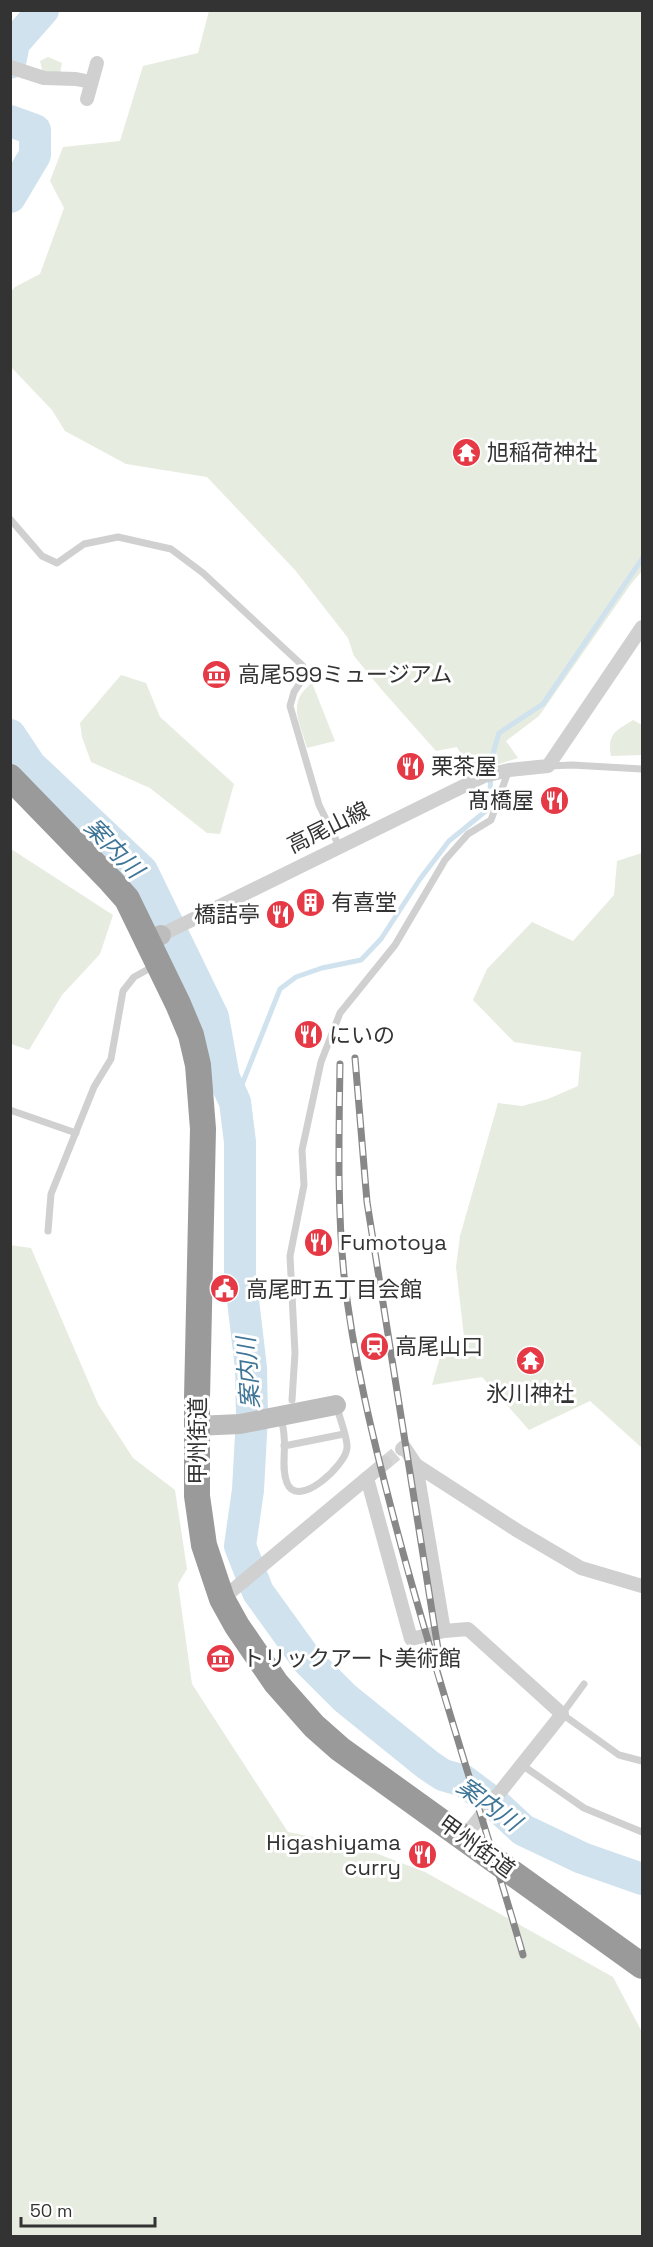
<svg xmlns="http://www.w3.org/2000/svg" width="653" height="2247" font-family="'Space Grotesk','Noto Sans JP',sans-serif">
<rect width="100%" height="100%" fill="#fff"/>
<g fill="#e6ecdf">
<path d="M209 11H642V571L631 584 539 716 506 741 518 758 480 770 467 765 457 747 436 751 382 690 354 656 348 638 295 570 207 477 126 464 65 431 52 410 11 367 10 293 15 287 40 274 64 208 50 181 63 147 120 141 143 66 198 53Z"/>
<path d="M48 57 62 63 59 78H44L40 61Z"/>
<path d="M121 675 146 683 160 717 234 784 220 834 207 833 150 788 91 762 82 737 80 723Z"/>
<path d="M312 683 335 741 307 748C300 721 286 703 312 683Z"/>
<path d="M633 720 642 725V755L611 756C607 733 616 731 633 720Z"/>
<path d="M11 849 113 915 100 954 62 995 29 1050 11 1044Z"/>
<path d="M642 853V1448L590 1401 529 1430 482 1377 432 1385 442 1350 464 1337 456 1267 460 1236 498 1103 522 1106 548 1099 578 1086 581 1052 514 1042 473 1000 487 969 532 922 573 941 614 895 617 861Z"/>
<path d="M10 1245 31 1248 98 1404 133 1458 175 1490 187 1569 178 1584 192 1684 288 1832 357 1846 425 1872 613 1977 642 2032V2236H11Z"/>
</g>
<g fill="none" stroke-linecap="round" stroke-linejoin="round">
<path stroke="#cfe2ee" stroke-width="5" d="M235 1102 280 989 296 977 322 968 361 960 381 939 420 879 449 841 487 810 490 796 491 760 499 733 543 704 642 559"/>
<g stroke="#cfe2ee" stroke-width="32">
<path d="M10 63 14 43 43 10"/>
<path d="M10 121 35 130V155L10 197"/>
<path d="M10 735 30 765 142 871 213 1017 224 1078 235 1102 240 1142V1275L251 1368 252 1416 248 1490 240 1546 258 1592 307 1660 345 1698 428 1765 443 1775 464 1781 496 1805 523 1830 582 1858 642 1879"/>
</g>
<path stroke="#d6d6d6" stroke-width="14" stroke-dasharray="14 7" stroke-linecap="butt" d="M385 1463 402 1449"/>
<g stroke="#d0d0d0" stroke-width="7">
<path d="M10 519 42 556 57 563 84 544 118 537 171 549 203 573 303 666 306 674 294 692 290 706 319 805 340 848"/>
<path d="M549 766 572 765 642 769"/>
<path d="M10 1110 76 1133"/>
<path d="M48 1231 51 1194 94 1087 111 1059 123 991 134 977 154 966"/>
<path d="M292 1400 295 1353 290 1256 304 1185 302 1150 321 1062 340 1013 395 945 445 860 468 834 491 820 508 772"/>
<path d="M281 1417C282 1423 284 1430 284 1436 286 1451 281 1468 287 1483 298 1510 346 1465 347 1448 348 1438 339 1417 337 1407"/>
<path d="M284 1446 344 1434"/>
<path d="M584 1684 562 1714 619 1755 642 1761"/>
<path d="M522 1765 584 1808 642 1832"/>
</g>
<g stroke="#d0d0d0" stroke-width="14">
<path d="M10 67 44 78 76 79 91 82"/>
<path d="M87 99 97 63"/>
<path d="M161 935 484 776 509 770 548 766 642 627"/>
<path d="M402 1449 404 1447 416 1465 518 1531 581 1568 642 1586"/>
<path d="M367 1478 411 1639 444 1631 416 1465"/>
<path d="M222 1599 385 1463"/>
<path d="M444 1631 468 1629 562 1714 465 1836"/>
</g>
<g stroke="#bdbdbd" stroke-width="20">
<path d="M159 936 161 935"/>
<path d="M196 1426 240 1424 336 1405"/>
</g>
<path stroke="#9a9a9a" stroke-width="26" d="M10 777 111 881 127 899 178 1004 191 1035 198 1065 203 1129 197 1398V1496L204 1545 222 1599 237 1626 276 1683 314 1726 340 1749 642 1966"/>
<defs>
<g id="rail">
<path d="M355 1058 367 1202 438 1649"/>
<path d="M340 1064C339 1134 337 1205 344 1275 353 1357 373 1439 394 1519 432 1665 481 1810 523 1955"/>
</g>
</defs>
<use href="#rail" stroke="#888" stroke-width="7"/>
<use href="#rail" stroke="#fff" stroke-width="4.5" stroke-dasharray="14" stroke-linecap="butt"/>
</g>
<defs>
<symbol id="temple-disc" viewBox="-11 -11 22 22"><circle r="9.5" fill="#e63946" stroke="#fff"/><path d="M0-6L5-2H3V0L6.5 2.5H4V6H1.5V3h-3V6H-4V2.5H-6.5L-3 0V-2H-5Z" fill="#fff"/></symbol>
<symbol id="museum-disc" viewBox="-11 -11 22 22"><circle r="9.5" fill="#e63946" stroke="#fff"/><path d="M0-6L6-3V-2H-6V-3ZM-5-1h2V3h-2ZM-1-1h2V3h-2ZM3-1h2V3H3ZM-6 4H6V6H-6Z" fill="#fff"/></symbol>
<symbol id="restaurant-disc" viewBox="-11 -11 22 22"><circle r="9.5" fill="#e63946" stroke="#fff"/><path d="M-5-6h1v4h1v-4h1v4h1v-4h1v5L-1.5 .5V6h-2V.5L-5-1ZM5-6V6H3V1.5H1.5Q1.5-4 5-6Z" fill="#fff"/></symbol>
<symbol id="building-disc" viewBox="-11 -11 22 22"><circle r="9.5" fill="#e63946" stroke="#fff"/><path d="M-4-6H4V6H1V3H-1V6H-4ZM-2.5-4.3h1.7v1.8h-1.7ZM.8-4.3h1.7v1.8H.8ZM-2.5-1h1.7V.8h-1.7ZM.8-1h1.7V.8H.8Z" fill="#fff"/></symbol>
<symbol id="civic-disc" viewBox="-11 -11 22 22"><circle r="9.5" fill="#e63946" stroke="#fff"/><path d="M-.6-6.5H3V-4.5H.6V-3L4-1V1h2V6H-6V1h2V-1L-.6-3ZM-1.2 2.5V6h2.4V2.5Z" fill="#fff"/></symbol>
<symbol id="station-disc" viewBox="-11 -11 22 22"><circle r="9.5" fill="#e63946" stroke="#fff"/><path d="M-3-6H3Q5-6 5-4V2Q5 4 3 4L4.5 6H3L1.5 4h-3L-3 6H-4.5L-3 4Q-5 4-5 2V-4Q-5-6-3-6ZM-3.5-4v3h7v-3ZM-3.5 1v1.5H-2V1ZM2 1v1.5H3.5V1Z" fill="#fff"/></symbol>
</defs>
<g fill-rule="evenodd">
<use href="#temple-disc" x="450" y="436" width="33" height="33"/>
<use href="#museum-disc" x="200" y="658" width="33" height="33"/>
<use href="#restaurant-disc" x="394" y="750" width="33" height="33"/>
<use href="#restaurant-disc" x="538" y="784" width="33" height="33"/>
<use href="#building-disc" x="294" y="886" width="33" height="33"/>
<use href="#restaurant-disc" x="264" y="898" width="33" height="33"/>
<use href="#restaurant-disc" x="292" y="1018" width="33" height="33"/>
<use href="#restaurant-disc" x="302" y="1226" width="33" height="33"/>
<use href="#civic-disc" x="208" y="1272" width="33" height="33"/>
<use href="#station-disc" x="358" y="1330" width="33" height="33"/>
<use href="#temple-disc" x="514" y="1344" width="33" height="33"/>
<use href="#museum-disc" x="204" y="1642" width="33" height="33"/>
<use href="#restaurant-disc" x="406" y="1838" width="33" height="33"/>
</g>
<g text-anchor="middle" dominant-baseline="central" stroke-width="6" stroke-linejoin="round" paint-order="stroke">
<g font-size="22" fill="#333" stroke="#fff" text-anchor="start">
<text x="487" y="452">旭稲荷神社</text>
<text x="238" y="674">高尾599ミュージアム</text>
<text x="431" y="766">栗茶屋</text>
<text x="534" y="800" text-anchor="end">髙橋屋</text>
<text x="331" y="902">有喜堂</text>
<text x="260" y="914" text-anchor="end">橋詰亭</text>
<text x="329" y="1035">にいの</text>
<text x="340" y="1242">Fumotoya</text>
<text x="246" y="1289">高尾町五丁目会館</text>
<text x="395" y="1346">高尾山口</text>
<text x="530" y="1393" text-anchor="middle">氷川神社</text>
<text x="242" y="1658">トリックアート美術館</text>
<text x="401" y="1842" text-anchor="end">Higashiyama<tspan x="401" dy="25">curry</tspan></text>
</g>
<g font-size="22" fill="#333" stroke="#fff">
<text transform="translate(328 827) rotate(-26)">高尾山線</text>
<text transform="translate(197 1441) rotate(-90)">甲州街道</text>
<text transform="translate(477 1846) rotate(36)">甲州街道</text>
</g>
<g font-size="24" font-style="italic" fill="#3f7597" stroke="#fff">
<text transform="translate(114 848) rotate(46)">案内川</text>
<text transform="translate(248 1373) rotate(-94)">案内川</text>
<text transform="translate(489 1804) rotate(36)">案内川</text>
</g>
</g>
<rect width="653" height="2247" fill="none" stroke="#333333" stroke-width="24"/>
<path d="M21 2217v9h134v-9" fill="none" stroke="#333333" stroke-width="3"/>
<text x="30" y="2217" font-size="18" fill="#333333" stroke="#ffffff" stroke-width="4.5" paint-order="stroke">50 m</text>
</svg>
